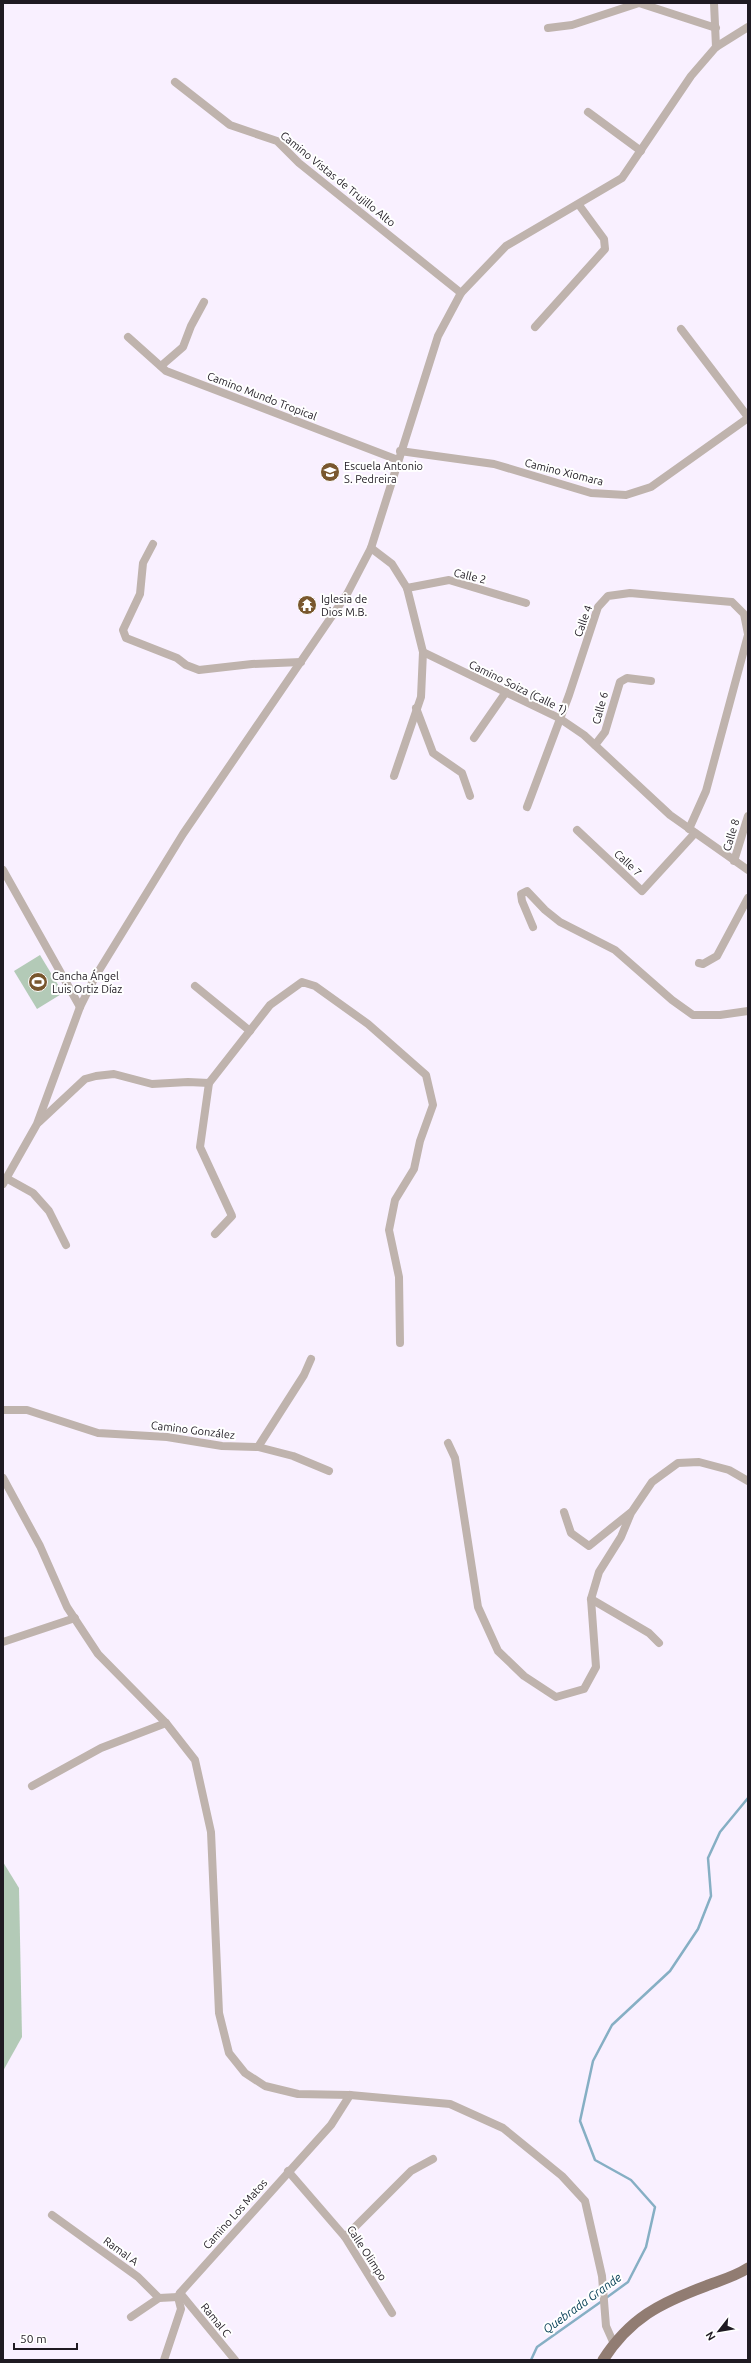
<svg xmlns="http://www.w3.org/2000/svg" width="751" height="2363" font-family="Ubuntu,sans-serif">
<rect width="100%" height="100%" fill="#f9f0ff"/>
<g fill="#b3cab7">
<path d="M40 955 63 993 37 1009 14 971Z"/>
<path d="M3 1862 19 1888 22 2037 3 2071Z"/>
</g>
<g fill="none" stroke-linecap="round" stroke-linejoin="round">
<g stroke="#86afc4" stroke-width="2.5">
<path d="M606 2298 628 2282 646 2247 655 2207 631 2180 595 2160 580 2121 593 2061 612 2025 670 1971 698 1929 711 1896 708 1858 720 1832 748 1798"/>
<path d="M531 2360 537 2347 602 2301"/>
</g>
<g stroke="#bfb3ad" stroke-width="8">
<path d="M714 3 716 47"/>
<path d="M548 28 572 25 639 3 716 28"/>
<path d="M175 82 230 125 277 141 299 163 461 293"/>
<path d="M588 112 641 151"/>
<path d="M535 327 605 249 604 239 579 205"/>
<path d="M681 329 748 417"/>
<path d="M128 337 166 371 398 460"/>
<path d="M161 366 183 347 191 326 204 302"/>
<path d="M400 451 494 464 591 493 626 495 651 487 748 418"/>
<path d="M153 544 143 563 140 594 123 630 126 638 177 658 186 665 199 670 252 664 301 662"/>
<path d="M371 548 392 564 407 588 423 652 559 718 584 735 670 815 748 870"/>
<path d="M407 588 449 580 526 603"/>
<path d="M416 708 433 753 462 773 470 796"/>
<path d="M474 738 506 692"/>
<path d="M595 745 605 732 620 682 627 678 651 681"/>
<path d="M394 776 421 697 423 652"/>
<path d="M527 807 569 695 598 607 608 596 630 593 732 602 744 614 748 634"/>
<path d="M689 829 706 791 748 635"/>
<path d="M577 830 642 891 695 833"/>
<path d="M734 861 748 816"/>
<path d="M3 870 80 1007"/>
<path d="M533 927 522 901 521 894 527 891 545 910 560 922 615 950 672 1000 693 1015H720L748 1011"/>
<path d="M699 963 703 964 717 956 748 898"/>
<path d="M195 986 250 1031"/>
<path d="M209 1083 200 1147 232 1216 215 1234"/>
<path d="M39 1122 85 1079 96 1076 114 1074 152 1084 188 1082 209 1083 270 1005 302 982 315 986 368 1024 426 1075 433 1105 420 1141 414 1169 395 1200 389 1230 399 1277 400 1343"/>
<path d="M6 1178 33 1193 49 1211 66 1245"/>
<path d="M3 1184 37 1124 80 1007 95 977 183 834 347 594 371 548 438 336 461 293 506 246 622 178 691 76 716 47 748 27"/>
<path d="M3 1410H27L98 1433 167 1437 222 1446 258 1447 304 1375 311 1359"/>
<path d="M448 1443 455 1458 478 1607 498 1651 524 1676 556 1697 584 1689 596 1667 591 1599 599 1572 621 1537 631 1513 652 1482 678 1463 699 1462 729 1470 748 1481"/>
<path d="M258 1447 293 1456 329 1471"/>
<path d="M3 1478 40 1546 67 1607 98 1654 166 1723 195 1760 211 1832 219 2013 229 2053 245 2073 265 2086 298 2094 350 2095 450 2104 503 2128 562 2176 585 2201 602 2276 606 2326 614 2344"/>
<path d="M564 1512 571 1533 589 1546 630 1513"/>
<path d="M591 1599 649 1633 659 1643"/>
<path d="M3 1642 75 1618"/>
<path d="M32 1786 101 1748 166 1723"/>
<path d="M288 2171 345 2237 392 2313"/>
<path d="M52 2215 138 2277 159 2298 178 2297"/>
<path d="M345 2237 411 2171 433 2159"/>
<path d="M180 2293 235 2360"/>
<path d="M131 2317 159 2298"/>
<path d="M164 2360 181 2309 178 2297 180 2293 331 2125 350 2095"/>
</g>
<path stroke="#917c72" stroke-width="11" d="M603 2360C630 2318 660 2303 706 2286 719 2281 736 2276 748 2268"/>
</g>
<defs>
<symbol id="school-disc" viewBox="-11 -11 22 22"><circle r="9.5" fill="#79572e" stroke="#fff"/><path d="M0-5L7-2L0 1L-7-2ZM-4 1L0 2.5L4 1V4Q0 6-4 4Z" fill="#fff"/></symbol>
<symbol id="temple-disc" viewBox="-11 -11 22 22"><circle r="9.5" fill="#79572e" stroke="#fff"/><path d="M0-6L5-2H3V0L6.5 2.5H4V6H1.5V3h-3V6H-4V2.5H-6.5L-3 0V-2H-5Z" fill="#fff"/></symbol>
<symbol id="stadium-disc" viewBox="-11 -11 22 22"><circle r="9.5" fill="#79572e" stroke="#fff"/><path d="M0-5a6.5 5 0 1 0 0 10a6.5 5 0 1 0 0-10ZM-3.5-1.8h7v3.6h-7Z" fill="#fff"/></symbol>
</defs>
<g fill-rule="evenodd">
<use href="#school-disc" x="319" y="461" width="22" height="22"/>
<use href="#temple-disc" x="296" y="594" width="22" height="22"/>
<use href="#stadium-disc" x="27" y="971" width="22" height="22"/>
</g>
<g text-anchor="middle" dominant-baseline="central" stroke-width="4" stroke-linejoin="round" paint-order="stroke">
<g font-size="11" fill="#1f1a22" stroke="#fff">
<text transform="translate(338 179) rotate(39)">Camino Vistas de Trujillo Alto</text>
<text transform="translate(262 396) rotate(21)">Camino Mundo Tropical</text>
<text transform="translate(564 472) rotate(14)">Camino Xiomara</text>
<text transform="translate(470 576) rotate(14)">Calle 2</text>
<text transform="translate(583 621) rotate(-70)">Calle 4</text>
<text transform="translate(518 687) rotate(26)">Camino Soiza (Calle 1)</text>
<text transform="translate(600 708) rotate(-75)">Calle 6</text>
<text transform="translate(731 835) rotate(-73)">Calle 8</text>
<text transform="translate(628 863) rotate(43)">Calle 7</text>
<text transform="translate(193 1430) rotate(7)">Camino González</text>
<text transform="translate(235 2214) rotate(-48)">Camino Los Matos</text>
<text transform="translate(121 2251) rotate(36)">Ramal A</text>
<text transform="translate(367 2253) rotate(57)">Calle Olimpo</text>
<text transform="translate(216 2320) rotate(51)">Ramal C</text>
</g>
<g font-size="11" fill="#1f1a22" stroke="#fff" text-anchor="start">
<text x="344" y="466">Escuela Antonio<tspan x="344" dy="13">S. Pedreira</tspan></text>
<text x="321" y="599">Iglesia de<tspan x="321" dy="13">Dios M.B.</tspan></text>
<text x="52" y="976">Cancha Ángel<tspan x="52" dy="13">Luis Ortiz Díaz</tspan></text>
</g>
<g font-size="12" font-style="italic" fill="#084157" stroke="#fff">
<text transform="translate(582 2303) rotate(-36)">Quebrada Grande</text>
</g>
</g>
<rect width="751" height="2363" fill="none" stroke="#1f1a22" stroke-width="8"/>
<g transform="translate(719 2331) rotate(239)" stroke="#ffffff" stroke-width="3" paint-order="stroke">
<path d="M0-3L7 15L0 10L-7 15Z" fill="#1f1a22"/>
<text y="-6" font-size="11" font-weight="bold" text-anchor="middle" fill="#1f1a22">N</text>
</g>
<path d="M14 2343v6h63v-6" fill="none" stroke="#1f1a22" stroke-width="2"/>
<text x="20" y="2343" font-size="12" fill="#1f1a22" stroke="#ffffff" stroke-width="3" paint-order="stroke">50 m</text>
</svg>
